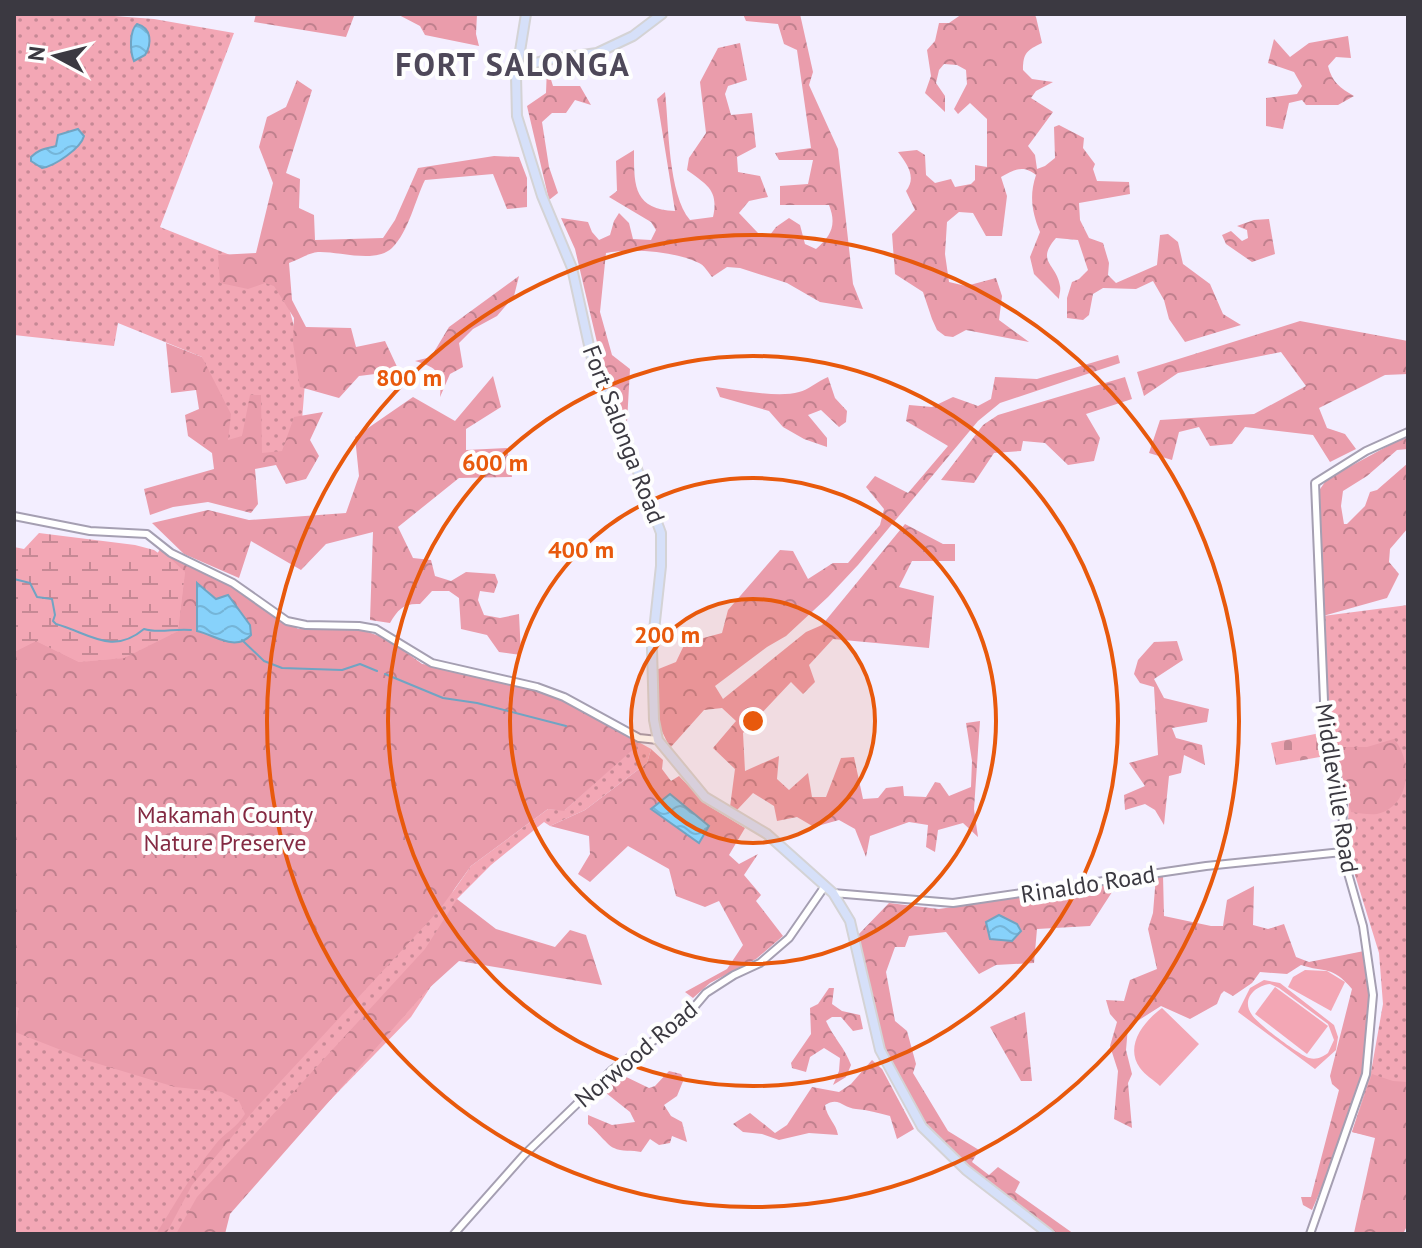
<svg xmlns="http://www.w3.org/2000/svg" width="1422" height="1248" font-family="'PT Sans',sans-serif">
<defs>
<pattern id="green-dots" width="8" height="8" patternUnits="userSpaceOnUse" patternTransform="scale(2)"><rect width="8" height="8" fill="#f3a7b5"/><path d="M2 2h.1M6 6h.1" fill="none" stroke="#c68995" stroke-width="1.8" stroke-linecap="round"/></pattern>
<pattern id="forest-crowns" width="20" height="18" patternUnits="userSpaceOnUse" patternTransform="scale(2)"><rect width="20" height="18" fill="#ea9cab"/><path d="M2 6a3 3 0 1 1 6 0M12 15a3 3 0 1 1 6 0" fill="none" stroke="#bf808d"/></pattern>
<pattern id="wetland-marsh" width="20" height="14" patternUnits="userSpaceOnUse" patternTransform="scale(2)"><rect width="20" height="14" fill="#f3a7b5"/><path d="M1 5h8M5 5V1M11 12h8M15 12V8" fill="none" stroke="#c68995"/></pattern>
<pattern id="cemetery-stones" width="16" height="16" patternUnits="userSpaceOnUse" patternTransform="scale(2)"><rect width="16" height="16" fill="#f3a7b5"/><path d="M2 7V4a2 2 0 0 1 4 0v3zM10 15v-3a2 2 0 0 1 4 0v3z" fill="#c68995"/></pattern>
<pattern id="water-waves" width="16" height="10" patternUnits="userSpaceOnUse" patternTransform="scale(2)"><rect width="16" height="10" fill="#87d2fb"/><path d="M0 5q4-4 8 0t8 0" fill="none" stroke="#75b5d8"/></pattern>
</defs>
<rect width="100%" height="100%" fill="#f3eeff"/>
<g fill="url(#green-dots)" fill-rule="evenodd">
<path d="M14 14H88L154 19 234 33 160 227 280 275 306 370 302 420 287 456 218 462 202 357 118 323 114 346 14 335Z"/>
<path d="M160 549 229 584 262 609 298 629H359L387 639 422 664 511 683 561 698 651 749 647 763 585 810 550 826 544 822 491 865 457 899 439 974 411 1017 230 1203 218 1234H14V630L121 618ZM632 749 565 810 548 809 471 866 452 893 469 861Z"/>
<path d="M1408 605V1136L1375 1137 1352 1132 1371 1072 1383 1004 1379 953 1347 849 1349 797 1327 710 1323 616Z"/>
</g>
<g fill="url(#forest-crowns)" fill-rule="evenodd">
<path d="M256 14H359L354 16 346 37 254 22Z"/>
<path d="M397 14H477L476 34 479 46 425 35 420 26Z"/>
<path d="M743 14H800L813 72 809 85 838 149 853 284 863 309 820 302 787 283 740 268 727 267 712 277C708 272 704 265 699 263 675 251 631 248 606 253L600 312 612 355 630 369 627 422 600 355 575 249 561 218 588 222 592 232 599 240 610 235 614 221 619 213 629 223 633 239 651 240 656 230 651 222 609 197 617 191 616 161 634 150C634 185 633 209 675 211L657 99 665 92C669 126 668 194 690 220L713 217C719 190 707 185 687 170L689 158 706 133 700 82 718 48 740 43 747 80 728 86 725 94 731 115 752 113 756 147 737 157 738 172 760 176 768 197 749 201 739 213 758 233 770 235 776 227 789 218 800 225 805 244 816 249C831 236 837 225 829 205H780V186L808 184 813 160H779L775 153 811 148 797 50 784 44 778 24 746 21Z"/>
<path d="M962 14H1034L1036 17 1042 43C1027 50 1023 53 1023 70L1032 79 1053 82 1036 91 1031 98 1053 112 1028 146 1035 155 1037 169 1045 166 1055 158 1054 127 1059 125 1084 138 1083 148 1095 164 1093 169 1097 181 1129 182 1130 194 1079 203 1080 220 1089 238 1103 243 1109 263 1108 275 1116 283 1157 265 1160 235 1168 234 1178 242 1183 264 1210 284 1223 314 1241 325 1185 342 1169 319 1164 300 1153 281 1136 289 1103 288 1093 294 1089 315 1083 320 1067 318V298L1072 282 1079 279 1088 270 1078 240 1056 238C1035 262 1057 264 1060 286 1061 290 1059 295 1059 299L1034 274 1030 257 1040 232C1032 212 1029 196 1036 175 1023 164 1014 170 1001 177L1007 196 1002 236H986L973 213 959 212 947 222 945 254 949 282 966 286 996 278 1002 296 999 320 1029 342 966 330 953 337 945 336 937 330 932 319 923 292 895 274 892 234 915 210 906 191C917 177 907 164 898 152L917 150 925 155 926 175 935 183 951 179 955 187 971 184 975 180V165L987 167V119L970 103 958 114 954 109 967 84 966 70 957 65 944 64 939 70 936 83 945 96V112L925 93 931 76 927 50 935 41 939 23H949Z"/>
<path d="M1348 36 1351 58 1336 57 1328 66C1332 82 1340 88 1354 96L1338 105H1306L1302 100 1289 103 1283 129 1266 126V98L1297 94 1302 86 1294 72 1268 63 1274 39 1290 57 1309 43Z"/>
<path d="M547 67 553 86H580L591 105 575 100 566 113H552L542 122 549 167 558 193 549 200 527 106 546 93Z"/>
<path d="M297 80 312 90 286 173 300 179 299 208 314 215 315 240 383 238 395 220 418 168 494 156 519 157 527 178V207L507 209 493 174 425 180C415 200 409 231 392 248 375 264 339 251 318 252 308 253 298 260 289 263L292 300 306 327 351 328 356 347 385 341 399 371 359 376 339 398 300 387 293 343 294 318 274 286 265 283 248 289 220 283 218 255 256 253 273 183 259 147 267 117 286 107Z"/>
<path d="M1269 219 1275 254 1252 262 1226 244 1222 235 1231 231 1242 241 1248 238 1247 230 1237 226 1254 220Z"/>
<path d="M519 276 514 296 497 316 473 329 459 343 463 367 450 374 440 397C442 372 438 368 415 361L431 357 449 327Z"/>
<path d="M1300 321 1408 341V374L1385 375 1319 408 1327 428 1345 434 1356 449 1330 462 1313 435 1245 427 1232 444 1210 446 1199 427 1179 432 1172 460 1149 453 1160 420 1254 414 1306 386 1281 352 1178 373 1144 396 1137 372Z"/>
<path d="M166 343 202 357 231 414 228 440 242 436 250 395H261L262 453 282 451 294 417 323 412 310 440 319 456 306 479 286 484 276 465 255 469 258 504 251 513 208 502 173 507 150 515 144 489 214 469 212 453 188 436 185 415 199 409 196 390 171 393Z"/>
<path d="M1118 355 1120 363 1000 403 978 421 858 565 828 597 786 636 767 647 715 686 723 699 806 632 822 625 905 524 943 544H955V561H912L899 587 934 596 929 648 833 639 809 665 815 682 803 694 791 682 743 733 745 771 779 756 777 779 789 790 808 773 812 797H826L841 758 854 757 863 799 878 798 886 788 903 786 904 796 926 797 935 782 940 783 949 796 971 787 972 761 966 723 980 721 974 809 978 837 963 823 938 830 935 852 926 847 928 825 909 822 870 836 866 857 855 829 839 820 814 827 797 817 777 821 774 806 753 793 737 810 730 807 735 769 713 748 736 721 722 708 704 710 670 748 658 723 656 670 676 662 685 643 722 633 728 610 780 550 793 551 808 579 833 563H848L880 525 884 509 866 487 875 476 908 493 948 446 906 421 909 405 932 407 953 397 978 406 991 399 995 377 1037 379Z"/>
<path d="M493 376 501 407 466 429V450L507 448 512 477 459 478 398 527 413 558 431 560 435 576 451 581 466 572 495 574 498 582 494 593 480 591 478 600 484 615 500 618 519 614 521 655 499 652 487 635 461 629 459 598 449 591H432L420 604C404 603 398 609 390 623L370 620 373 532 326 544 301 570 251 541 239 578 184 554 152 523 208 510 249 520 346 513 359 476 355 437 413 397 455 421Z"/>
<path d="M828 377 835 398 847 411 846 422 839 427 821 410 808 415 827 438V447L804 439 783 427 769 411 720 397 716 387C737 390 779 398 799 392 808 390 818 381 828 377Z"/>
<path d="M1125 377 1132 399 1086 414 1100 438 1094 461 1068 465 1045 443 1023 441 1021 451 994 453 974 483 941 480 983 425 998 415Z"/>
<path d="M1408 435V449L1397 450 1367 476 1343 491 1341 506 1344 524H1347L1365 506 1370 492 1377 490 1408 463V528L1390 549 1389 562 1399 574 1387 598 1323 616V571L1318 492 1327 479Z"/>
<path d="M160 549 229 584 262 609 298 629H359L387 639 422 664 511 683 561 698 639 744 564 811 548 809 471 866 440 909 255 1109 192 1185 166 1234H156C175 1204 192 1173 215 1145 224 1133 237 1128 245 1114L239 1101 222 1092 175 1087 89 1061 15 1032 19 1008 14 1006V652L36 641 79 662 124 658 178 631 185 572ZM205 587 216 599 228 596 250 625 222 641 210 634Z"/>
<path d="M1177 641 1183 660 1154 679 1164 698 1209 709 1207 722 1172 728 1176 738 1202 745 1205 765 1184 755 1181 773 1169 776 1164 825 1155 810 1145 804 1125 810 1124 795 1145 786 1129 763 1158 755 1154 687 1140 683 1134 674 1138 660 1154 642Z"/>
<path d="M1394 739C1413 761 1411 806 1377 814 1368 815 1360 813 1351 812L1333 741 1338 742 1341 747H1367Z"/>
<path d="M651 749 663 760 662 769 671 781 679 776 707 805 745 828 729 855 739 864 758 854 744 875 761 895 756 901 783 936 756 959 710 983 693 998 685 992 727 969 743 945 719 901 705 907 676 896 669 869 628 846 590 882 578 874 590 854 589 836 550 826 585 810 647 763Z"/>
<path d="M1163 875 1164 916 1211 926H1223L1227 900 1254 886 1253 925 1268 929 1284 924 1296 957 1309 962 1364 951 1371 996 1364 1072 1346 1131 1312 1210 1303 1205 1301 1197H1311L1339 1090 1332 1084 1330 1076 1352 989C1332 965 1325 973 1301 965L1287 974 1260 972 1252 983 1233 996 1224 991 1221 994 1217 1004 1190 1019 1161 1006 1128 1027 1126 1050 1132 1074 1128 1083 1132 1128 1114 1119 1118 1071 1110 1046 1117 1022 1110 1014 1106 1000 1124 1001 1130 980 1157 969 1148 929 1153 913 1156 876Z"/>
<path d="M1132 880 1114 889 1090 926 1037 929 1034 963 996 965 979 974 946 932 909 936 905 947H895L886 972 895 1021 907 1031 916 1064 913 1073 948 1131 979 1150 972 1162 989 1175 998 1167 1020 1182 1015 1192 1074 1234H1058L967 1167 925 1124 882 1043 857 936 889 903 939 909Z"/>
<path d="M457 899 496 929 555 947 570 930 586 935 602 985 459 961 427 990 230 1214 225 1234H176L197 1197 425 949Z"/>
<path d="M829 988H834L832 1004 842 1011 860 1015 863 1029 853 1031 841 1017H832L826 1021C833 1037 845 1048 851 1065L846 1077 833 1085 839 1071 840 1058 824 1048 810 1057 806 1072 792 1068 791 1063 811 1034 810 1008 818 1004Z"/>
<path d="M1025 1012 1032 1081H1021L990 1027Z"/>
<path d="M872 1060 882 1069 914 1129 897 1139 890 1116C878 1113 868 1110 856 1109 843 1108 839 1096 825 1105 827 1118 836 1123 838 1135L809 1133 779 1140 762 1134 743 1132 733 1124 750 1113 775 1133 787 1125 812 1087 839 1092 851 1084Z"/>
<path d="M669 1071 681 1074 684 1079 677 1096 664 1105 671 1116 682 1122 687 1142 672 1136 670 1143 659 1145 650 1139 641 1152C633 1150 621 1152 614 1148 608 1146 597 1131 588 1124V1115L612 1125 635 1122 630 1112 601 1089 618 1073 649 1088 655 1086Z"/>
<path d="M1372 1074 1393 1081 1408 1082V1224L1403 1234 1354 1233 1375 1138 1352 1132Z"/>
</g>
<path fill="url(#wetland-marsh)" d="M39 533 135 545 154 550 185 572 178 631 124 658 79 662 36 641 14 652V547L24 549Z"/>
<path fill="url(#cemetery-stones)" d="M1320 733 1325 756 1276 765 1271 743Z"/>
<g fill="#f3a7b5" fill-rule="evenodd">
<path d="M1305 970 1327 971 1345 982 1331 1011 1288 987 1293 977Z"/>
<path d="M1264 980 1280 983 1334 1025 1338 1037 1336 1050 1315 1069 1238 1012 1250 988ZM1270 984 1279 988 1328 1024 1334 1040 1328 1053C1322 1057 1317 1060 1309 1058 1299 1055 1259 1025 1252 1015 1241 1000 1254 986 1270 984Z"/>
<path d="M1275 987 1328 1026 1307 1054 1255 1014Z"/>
<path d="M1162 1008 1199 1044 1160 1086C1154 1080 1145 1075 1140 1068 1124 1046 1144 1021 1162 1008Z"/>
</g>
<g fill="url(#water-waves)" stroke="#70a4c3" stroke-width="2">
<path d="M137 24C152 28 152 44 145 55L134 61C130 52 129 31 137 24Z"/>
<path d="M78 129 84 136C81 148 55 166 42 168L31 161V157C39 149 45 149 56 146L58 135Z"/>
<path d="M197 583 216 599 228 595 250 625 251 635C235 652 215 635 197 631Z"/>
<path d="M670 794 709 826 699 843 651 809Z"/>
<path d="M999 915 1017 924 1021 931 1012 941 990 939 986 922Z"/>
</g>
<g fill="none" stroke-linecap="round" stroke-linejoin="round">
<g stroke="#70a4c3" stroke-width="2">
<path d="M14 579 30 583 37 597 52 599 55 615 53 621 56 624C89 633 112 656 144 629 159 634 175 628 191 630"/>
<path d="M242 640 264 661 282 668 342 670 360 664 377 671"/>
<path d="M385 674 443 698 477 703 566 726"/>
</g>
<defs>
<g id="minor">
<path d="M14 516 90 531 147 534 171 553 233 583 287 621 306 625 359 626 376 629 432 663 537 687 564 697 639 738 658 740"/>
<path d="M833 893 953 903 1206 866 1342 852"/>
<path d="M454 1234 524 1155 612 1070 684 1019 706 993 734 975 760 963 789 938 825 886"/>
<path d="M1310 1234 1366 1074 1373 995 1363 926 1342 852 1343 804 1325 725 1315 483 1366 451 1408 432"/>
</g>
<g id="major">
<path d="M526 14 516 76 517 116 542 196 572 268 592 359 613 405 661 533V566L652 649 654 720 658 740 705 797 767 834 833 893 850 921 880 1050 922 1127 966 1170 1049 1234"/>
<path d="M518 68 546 60 597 53 633 36 662 14"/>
</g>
</defs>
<use href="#minor" stroke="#a59fb2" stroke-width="10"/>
<use href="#major" stroke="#d4d3d5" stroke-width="12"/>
<use href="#minor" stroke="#fff" stroke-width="6"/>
<use href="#major" stroke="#d6e0f9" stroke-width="8"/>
</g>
<circle cx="753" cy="721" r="122" fill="#e8590c" fill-opacity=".12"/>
<g fill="none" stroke="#e8590c" stroke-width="4">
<circle cx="753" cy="721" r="122"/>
<circle cx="753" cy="721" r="243"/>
<circle cx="753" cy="721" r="365"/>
<circle cx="753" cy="721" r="486"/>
</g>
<g text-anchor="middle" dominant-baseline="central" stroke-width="8" stroke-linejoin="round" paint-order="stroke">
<g font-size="24" fill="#3b3941" stroke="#fefefe">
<text transform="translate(624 434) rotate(69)">Fort Salonga Road</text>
<text transform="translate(1337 788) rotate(81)">Middleville Road</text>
<text transform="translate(1088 884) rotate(-9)">Rinaldo Road</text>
<text transform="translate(636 1054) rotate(-40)">Norwood Road</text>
</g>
<g font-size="24" fill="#842942" stroke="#fefefe">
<text x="225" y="814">Makamah County<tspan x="225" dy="28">Nature Preserve</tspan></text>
</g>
<g font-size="32" font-weight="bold" letter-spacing="2" fill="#4e4859" stroke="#fefefe">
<text x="513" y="64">FORT SALONGA</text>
</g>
</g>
<circle cx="753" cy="721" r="12" fill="#e8590c" stroke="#fefefe" stroke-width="4"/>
<g font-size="24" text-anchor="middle" font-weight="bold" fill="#e8590c" stroke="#fefefe" stroke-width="8" stroke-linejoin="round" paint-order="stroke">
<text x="409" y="386">800 m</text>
<text x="495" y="471">600 m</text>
<text x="581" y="558">400 m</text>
<text x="667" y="643">200 m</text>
</g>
<rect width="1422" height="1248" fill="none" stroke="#3b3941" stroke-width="32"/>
<g transform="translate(56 56) rotate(277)" stroke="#fefefe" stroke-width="6" paint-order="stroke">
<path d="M0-6L14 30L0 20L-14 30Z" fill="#3b3941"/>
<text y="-12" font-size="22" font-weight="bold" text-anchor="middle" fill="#3b3941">N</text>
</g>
</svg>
